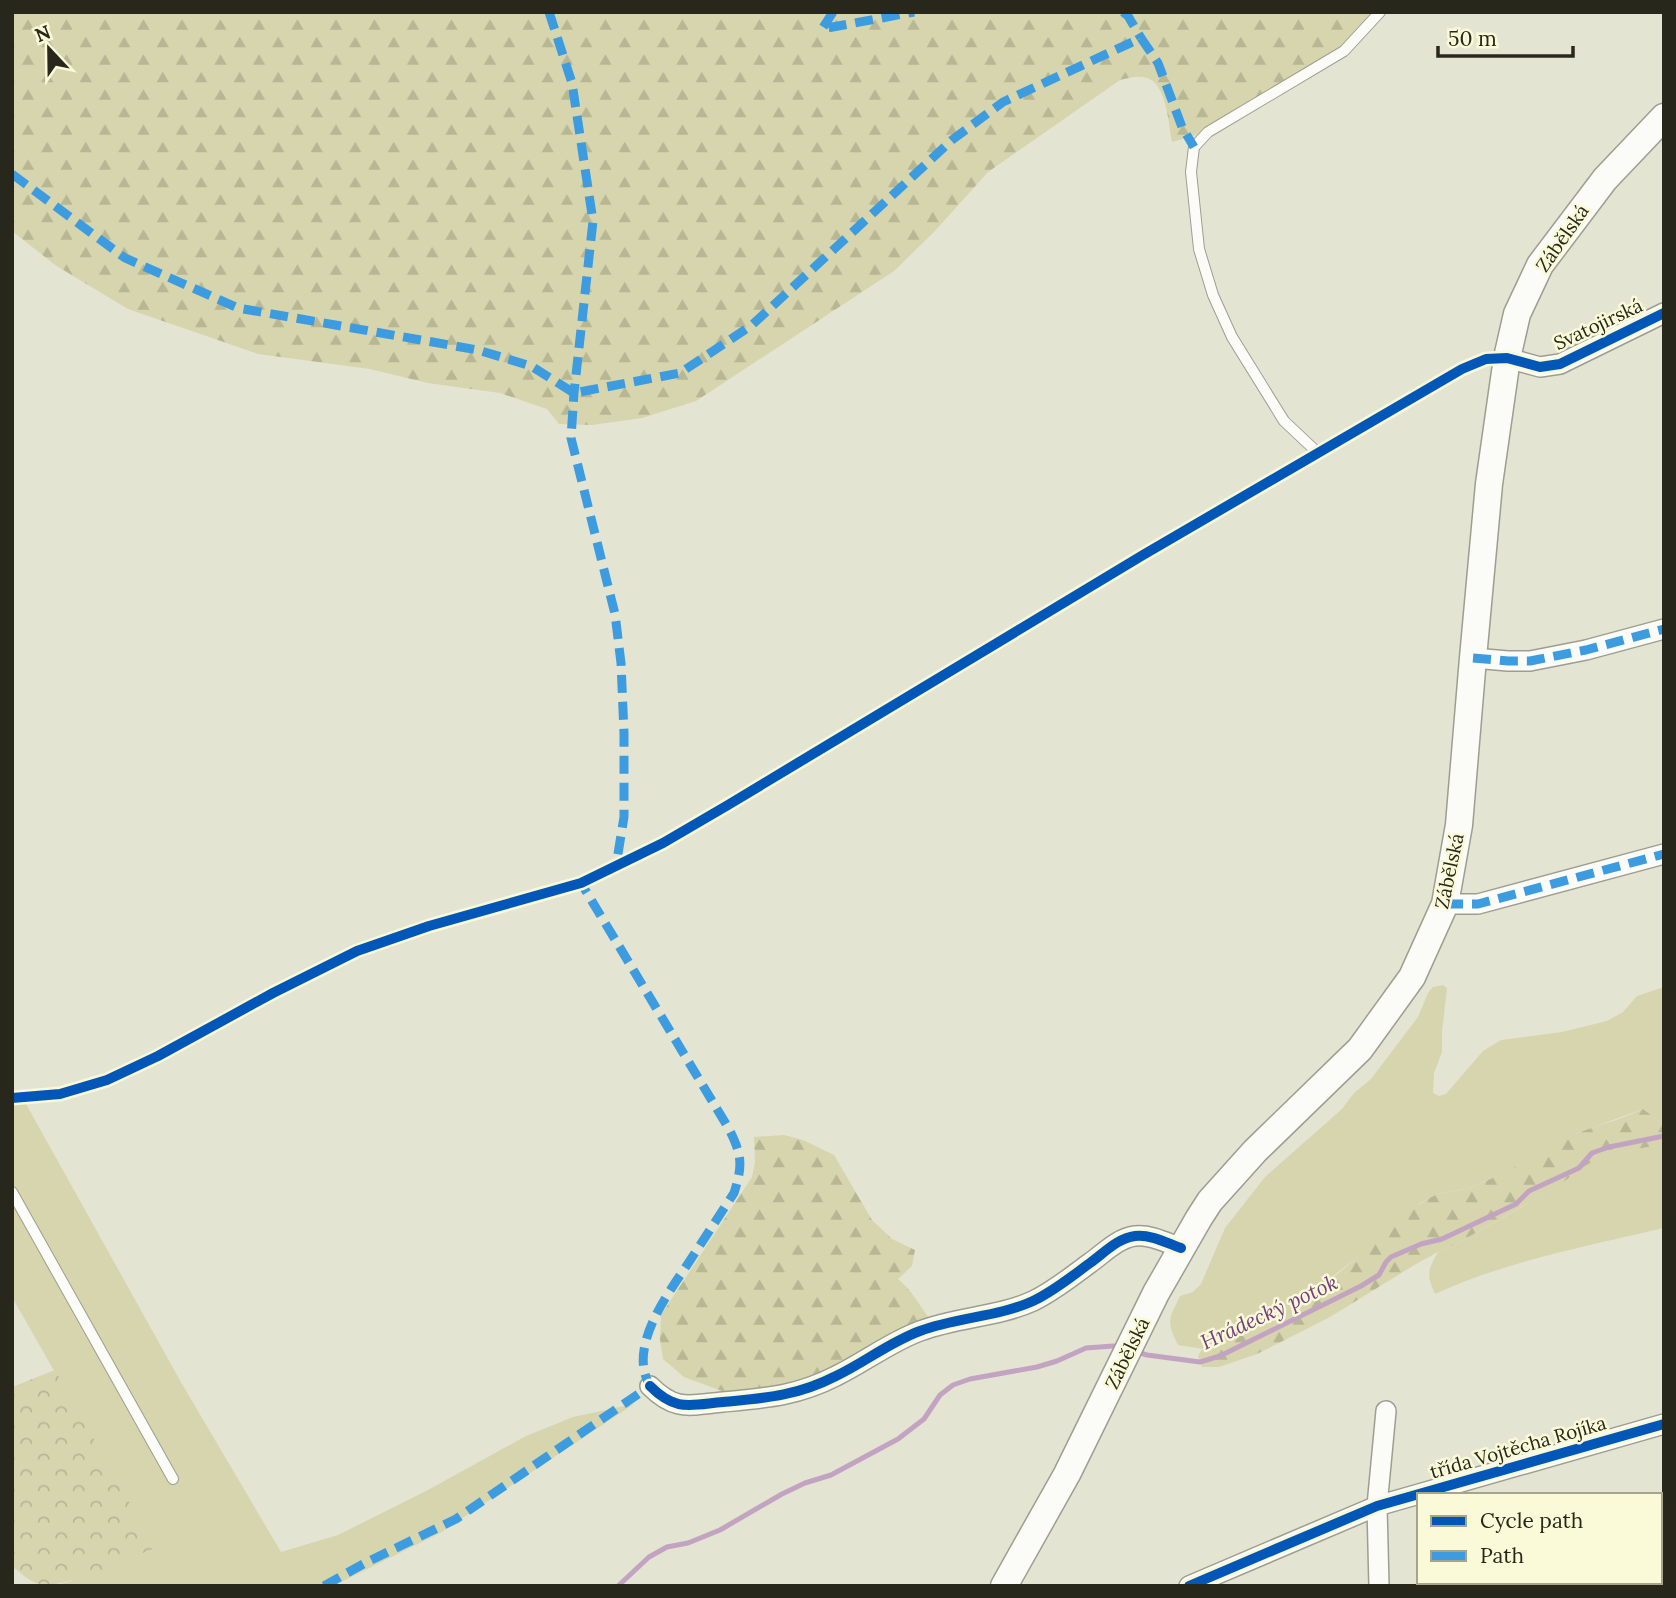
<svg xmlns="http://www.w3.org/2000/svg" width="1676" height="1598" font-family="Lora,serif">
<defs>
<pattern id="forest-firs" width="22" height="20" patternUnits="userSpaceOnUse" patternTransform="scale(1.75)"><rect width="22" height="20" fill="#d6d5ad"/><path d="M5 1l3.5 6h-7zM16 11l3.5 6h-7z" fill="#b8b794"/></pattern>
<pattern id="park-crowns" width="20" height="18" patternUnits="userSpaceOnUse" patternTransform="scale(1.75)"><rect width="20" height="18" fill="#d6d5ad"/><path d="M2 6a3 3 0 1 1 6 0M12 15a3 3 0 1 1 6 0" fill="none" stroke="#b8b794"/></pattern>
</defs>
<rect width="100%" height="100%" fill="#e4e4d3"/>
<g fill="#d6d5ad">
<path d="M1443 985 1447 988 1442 1032V1052L1434 1073 1433 1093 1439 1096 1446 1094 1483 1051 1501 1040 1562 1032 1607 1021 1623 1012 1637 996 1664 987V1125L1643 1109 1575 1134 1500 1175 1466 1189 1440 1193 1420 1203 1351 1262 1316 1289 1304 1297 1290 1301 1273 1302 1262 1307 1252 1313 1229 1340 1219 1348 1210 1350 1178 1345C1166 1321 1169 1319 1180 1296L1193 1292 1201 1284 1225 1228 1265 1177 1342 1109 1354 1093 1371 1079 1418 1017 1428 993 1433 987Z"/>
<path d="M26 1104 182 1384 281 1552 338 1535 428 1490 526 1436 573 1417 634 1404 440 1533 333 1586H52L68 1582 155 1548 12 1297V1105Z"/>
<path d="M1664 1144V1228C1587 1246 1507 1261 1435 1294 1426 1274 1428 1270 1438 1252L1458 1243 1506 1216 1558 1186 1585 1166 1605 1155Z"/>
</g>
<g fill="url(#forest-firs)">
<path d="M12 12H1380L1344 51 1208 132 1172 142C1168 123 1167 78 1142 77 1135 76 1126 79 1120 80L988 172 934 232 894 271 696 401 642 418 592 425 559 424 547 409 500 393 428 383 370 369 258 354 128 309 55 265 12 231Z"/>
<path d="M1643 1109 1664 1125V1144L1605 1155 1585 1166 1558 1186 1458 1243 1438 1252 1416 1264 1330 1317 1257 1354 1219 1367H1202L1198 1356 1203 1348C1230 1354 1241 1316 1265 1305 1278 1299 1293 1303 1306 1295 1334 1280 1358 1256 1381 1235 1394 1224 1408 1210 1423 1202 1429 1198 1436 1194 1442 1193 1451 1191 1460 1191 1469 1188 1506 1175 1538 1152 1573 1135 1596 1125 1621 1120 1643 1109Z"/>
<path d="M784 1135 803 1140 834 1155 872 1220 892 1239 915 1250 912 1266 898 1279C912 1290 919 1305 930 1319L814 1379 774 1391H722L684 1377 663 1359 660 1339 661 1315 752 1177 755 1162 754 1137Z"/>
</g>
<path fill="url(#park-crowns)" d="M55 1370 155 1548C130 1558 63 1590 40 1584 29 1582 21 1573 12 1566V1387Z"/>
<g fill="none" stroke-linecap="round" stroke-linejoin="round">
<g stroke="#c2a4c2" stroke-width="5">
<path d="M1137 1352 1147 1355 1200 1362 1220 1356 1361 1286 1379 1275 1386 1262 1391 1257 1421 1244 1442 1239 1516 1204 1529 1191 1579 1168 1592 1153 1609 1147 1664 1136"/>
<path d="M618 1586 649 1557 667 1547 688 1543 720 1530 782 1494 805 1483 831 1475 898 1439 924 1419 940 1395 953 1385 970 1379 1037 1367 1057 1361 1086 1348 1113 1346 1121 1348"/>
</g>
<defs>
<g id="lane">
<path d="M1319 454 1284 421 1232 337 1213 295 1199 249 1191 172 1194 147 1208 132 1344 51 1380 12"/>
<path d="M12 1098 60 1094 107 1080 158 1056 273 993 357 951 429 926 581 883 663 843 728 805 1143 555 1462 369 1486 359 1507 358"/>
<path d="M12 1192 173 1479"/>
</g>
<g id="street">
<path d="M1507 358 1540 367 1560 364 1664 313"/>
<path d="M1473 658 1508 661H1530L1586 650 1664 629"/>
<path d="M1445 904H1478L1664 854"/>
<path d="M650 1386C676 1412 690 1405 723 1402 766 1398 797 1396 836 1376 865 1362 890 1342 920 1331 957 1317 998 1317 1033 1301 1054 1291 1072 1276 1090 1263 1104 1253 1118 1238 1135 1236 1150 1234 1167 1243 1181 1248"/>
<path d="M1189 1586 1377 1506 1664 1424"/>
<path d="M1379 1586 1377 1506 1386 1411"/>
</g>
<path id="secondary" d="M1004 1586 1067 1474 1156 1293 1199 1218 1210 1201 1255 1151 1360 1049 1412 977 1445 904 1459 825 1473 658 1489 484 1507 358 1517 314 1540 265 1605 179 1664 117"/>
</defs>
<use href="#lane" stroke="#9e9e90" stroke-width="12"/>
<use href="#street" stroke="#9e9e90" stroke-width="22"/>
<use href="#secondary" stroke="#9e9e90" stroke-width="29"/>
<use href="#lane" stroke="#fbfbf8" stroke-width="10"/>
<use href="#street" stroke="#fbfbf8" stroke-width="19"/>
<use href="#secondary" stroke="#fbfbf8" stroke-width="26"/>
<g stroke="#3d9cdf" stroke-width="9" stroke-dasharray="18 9" stroke-linecap="butt">
<path d="M549 12 572 83 593 221 574 393 571 438 615 614 621 663 624 733V817L616 866"/>
<path d="M833 12 822 29 914 12"/>
<path d="M1123 12 1128 16 1141 38"/>
<path d="M12 174 125 258 238 308 478 350 531 366 574 393 680 373 752 325 952 140 1003 102 1141 38 1158 63 1182 127 1194 147"/>
<path d="M1473 658 1508 661H1530L1586 650 1664 629"/>
<path d="M1445 904H1478L1664 854"/>
<path d="M324 1586 365 1563 456 1519 650 1386C627 1347 668 1294 689 1262 704 1239 719 1216 734 1193 743 1165 742 1155 729 1129L581 883"/>
</g>
<defs>
<g id="cycleway">
<path d="M12 1098 60 1094 107 1080 158 1056 273 993 357 951 429 926 581 883 663 843 728 805 1143 555 1462 369 1486 359 1507 358 1540 367 1560 364 1664 313"/>
<path d="M650 1386C676 1412 690 1405 723 1402 766 1398 797 1396 836 1376 865 1362 890 1342 920 1331 957 1317 998 1317 1033 1301 1054 1291 1072 1276 1090 1263 1104 1253 1118 1238 1135 1236 1150 1234 1167 1243 1181 1248"/>
<path d="M1189 1586 1377 1506 1664 1424"/>
</g>
</defs>
<use href="#cycleway" stroke="#faf9d8" stroke-width="15"/>
<use href="#cycleway" stroke="#0057b8" stroke-width="10"/>
</g>
<g text-anchor="middle" dominant-baseline="central" stroke-width="5" stroke-linejoin="round" paint-order="stroke">
<g font-size="19" fill="#28271b" stroke="#faf9d8">
<text transform="translate(1562 238) rotate(-55)">Zábělská</text>
<text transform="translate(1598 324) rotate(-25)">Svatojirská</text>
<text transform="translate(1449 871) rotate(-78)">Zábělská</text>
<text transform="translate(1127 1353) rotate(-64)">Zábělská</text>
<text transform="translate(1518 1447) rotate(-16)">třída Vojtěcha Rojíka</text>
</g>
<g font-size="21" font-style="italic" fill="#753e7e" stroke="#faf9d8">
<text transform="translate(1269 1312) rotate(-25)">Hrádecký potok</text>
</g>
</g>
<rect width="1676" height="1598" fill="none" stroke="#28271b" stroke-width="28"/>
<rect x="1417" y="1493" width="245" height="91" fill="#faf9d8" stroke="#a6a58c" stroke-width="2"/>
<rect x="1431" y="1516" width="35" height="10" fill="#0057b8" stroke="#a6a58c" stroke-width="2"/>
<text x="1480" y="1528" font-size="21" fill="#28271b">Cycle path</text>
<rect x="1431" y="1551" width="35" height="10" fill="#3d9cdf" stroke="#a6a58c" stroke-width="2"/>
<text x="1480" y="1563" font-size="21" fill="#28271b">Path</text>
<g transform="translate(49 49) rotate(338)" stroke="#faf9d8" stroke-width="5" paint-order="stroke">
<path d="M0-5L12 26L0 18L-12 26Z" fill="#28271b"/>
<text y="-10" font-size="19" font-weight="bold" text-anchor="middle" fill="#28271b">N</text>
</g>
<path d="M1438 46v10h135v-10" fill="none" stroke="#28271b" stroke-width="3.5"/>
<text x="1448" y="46" font-size="21" fill="#28271b" stroke="#faf9d8" stroke-width="5" paint-order="stroke">50 m</text>
</svg>
